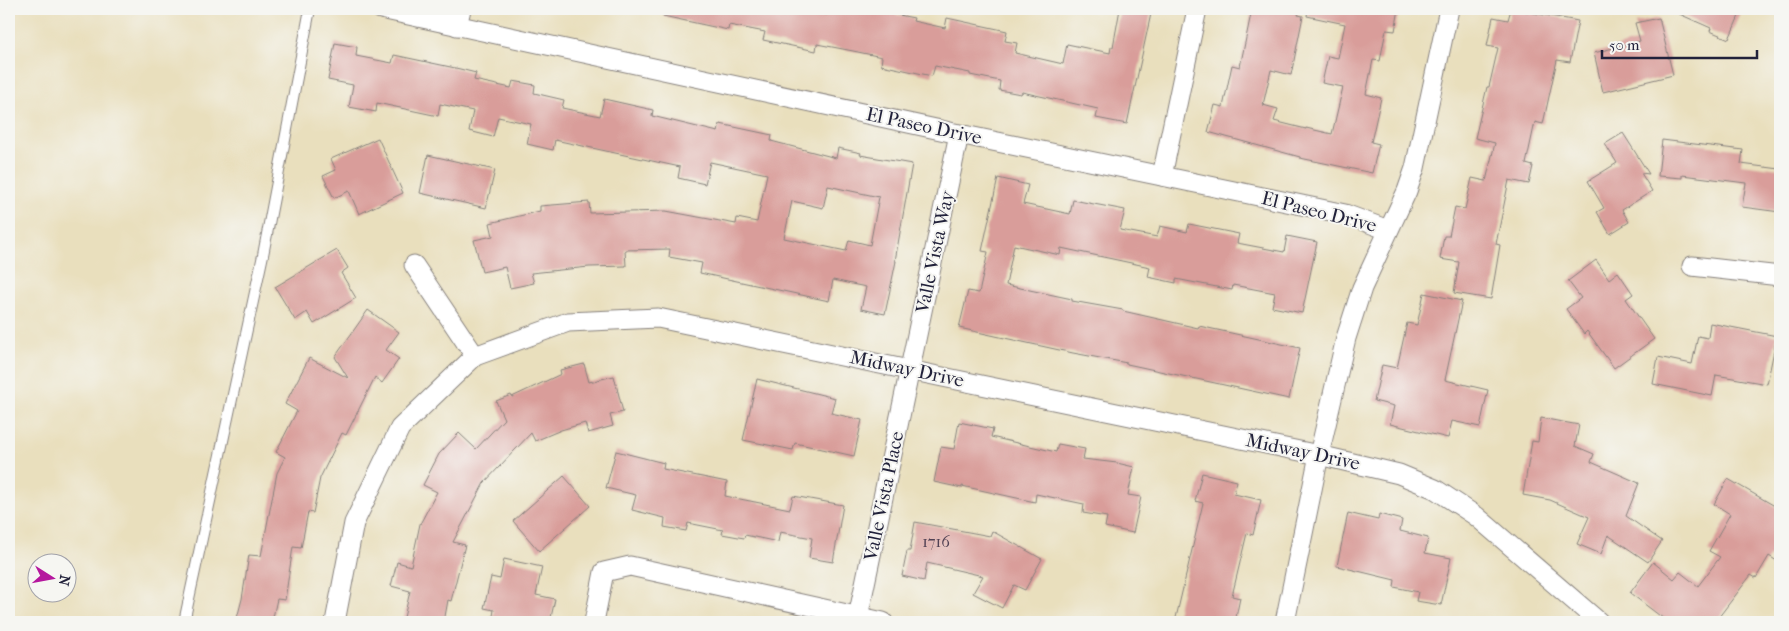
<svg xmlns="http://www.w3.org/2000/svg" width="1789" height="631" font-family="'IM FELL French Canon',serif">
<rect width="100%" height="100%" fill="#f6f6f2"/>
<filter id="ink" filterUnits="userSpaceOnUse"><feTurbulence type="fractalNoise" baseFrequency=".02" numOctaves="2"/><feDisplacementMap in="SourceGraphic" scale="10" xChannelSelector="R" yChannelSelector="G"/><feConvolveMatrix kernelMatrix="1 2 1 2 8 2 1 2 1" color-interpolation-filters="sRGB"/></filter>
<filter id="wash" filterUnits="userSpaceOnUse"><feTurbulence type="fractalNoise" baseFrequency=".0096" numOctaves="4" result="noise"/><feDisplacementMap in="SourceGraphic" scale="20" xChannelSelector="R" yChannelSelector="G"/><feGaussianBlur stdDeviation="1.12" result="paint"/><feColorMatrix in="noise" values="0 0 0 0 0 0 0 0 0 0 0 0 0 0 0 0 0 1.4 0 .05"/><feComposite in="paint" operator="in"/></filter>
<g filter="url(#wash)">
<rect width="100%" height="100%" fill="#e9dfbd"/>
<g id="blocks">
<g fill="#d99d9a" fill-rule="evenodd">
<path d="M663 9H798L827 15 828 9H889V13L914 18 913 21 945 28 947 18 1007 31 1005 41 1017 43 1015 53 1063 64 1067 44 1110 53 1111 47H1113L1120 9H1152L1127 124 1096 118 1098 109 1022 92 1021 94 999 90 1000 81 970 75V73L935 66 932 76 881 65 882 57 853 51 817 44 816 51 763 40 765 32 729 25 728 30 663 16Z"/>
<path d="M1252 9H1300L1298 15 1303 16 1291 75 1271 70 1263 105 1278 109 1274 121 1306 129V128L1332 134 1343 87 1322 83 1328 56 1338 58 1345 24 1307 16 1308 9H1399L1395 31 1386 30 1380 61 1373 60 1366 94 1381 98 1371 142 1379 144 1372 173 1300 158V157L1208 132 1215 105 1223 107 1232 65 1240 67Z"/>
<path d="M1511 9 1578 21 1570 62 1557 60 1543 124 1535 122 1526 164 1533 166 1529 184 1509 180 1496 244 1500 245 1491 299 1454 293 1459 262 1440 259 1444 236H1449L1455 207 1465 209 1472 178 1486 181 1495 143 1475 138 1487 87H1489L1498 48 1487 46 1493 17 1508 20Z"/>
<path d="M1668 9H1742L1729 39 1710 31 1711 28Z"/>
<path d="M1659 18 1673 75 1603 92 1594 53 1640 41 1635 23Z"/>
<path d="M335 43 357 47 356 56 392 63 394 55 460 69 476 73 474 80 511 88 513 81 535 85 534 93 564 100 562 108 600 116 604 99 653 110 652 116 718 132 720 124 772 135 771 141 836 158 838 148 861 153 860 155 912 164 895 261H896L885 314 861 309 866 287 833 280 829 301 700 273 702 263 669 257 670 249 625 250 626 266 589 267 531 273 534 283 510 288 505 267 482 272 474 240 493 236 490 223 540 211V206L589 202 590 213 666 211 736 224 737 218 757 222 767 174 710 162 705 184 678 178 680 167 555 140 553 150 527 144 531 124 498 117 493 137 469 131 473 111 440 104 438 116 377 103 376 112 349 107 353 85 328 80ZM828 186 879 197 870 245 849 240 846 251 784 238 792 201 823 208Z"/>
<path d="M1623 133 1649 174 1641 173 1652 191 1622 210 1629 222 1610 234 1597 212 1604 208 1588 181 1617 163 1605 144Z"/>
<path d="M378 138 403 193 359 214 349 191 334 198 323 176 336 170 331 159Z"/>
<path d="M1662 140 1743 150 1741 164 1780 169V212L1742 207 1746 183 1682 175V178L1658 176Z"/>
<path d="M428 155 495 170 486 208 420 193Z"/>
<path d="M998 178 1028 185 1023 204 1070 214 1073 200 1125 210 1120 230 1157 237 1160 226 1187 232 1189 224 1239 234 1237 243 1284 252 1287 236 1317 242 1302 313 1272 307 1275 293 1233 285 1232 290 1176 279V283L1148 277 1150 267 1061 248 1060 255 1014 245 1006 285 1072 299V301L1123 310V311L1198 328 1199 326 1300 348 1289 399 1127 364V363L1073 353 959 328 968 291 979 293 988 252 982 251Z"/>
<path d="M337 250 348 268 341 273 356 298 314 324 307 312 295 320 275 287Z"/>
<path d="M1596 260 1609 279 1618 272 1633 294 1626 299 1654 339 1614 368 1587 331 1584 334 1566 309 1581 298 1568 281Z"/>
<path d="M1424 293 1462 301 1445 380 1488 390 1480 427 1452 421 1448 438 1390 424 1394 406 1374 401 1382 365 1397 368 1407 323 1417 325Z"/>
<path d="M368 310 399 332 386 350 399 359 382 383 375 377 346 435 342 433 320 478 313 513 308 512 301 548 293 547 285 600 277 599 272 622H236L242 599 249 555 261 556 277 473 285 457 276 452 297 411 285 404 309 358 348 378 335 357Z"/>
<path d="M1710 323 1777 336 1767 384 1716 375 1712 396 1653 384 1658 357 1692 364 1698 336 1708 338Z"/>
<path d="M584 364 589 382 614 376 623 412 610 415 613 426 588 433 585 423 561 430 535 441 531 433 484 483 453 542 465 545 451 601 448 600 444 622H403L410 591 391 586 397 562 411 566 420 524 437 492 423 485 439 454 459 433 476 449 504 419 496 401 511 395 512 397 561 374 560 370Z"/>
<path d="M757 379 835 398 831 413 862 420 854 456 795 443 793 450 743 440Z"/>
<path d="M1541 418 1579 425 1575 446 1594 454 1591 462 1639 483 1626 516 1662 541 1648 562 1608 535 1601 554 1577 544 1589 517 1550 500 1523 495 1532 441 1538 442Z"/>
<path d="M959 422 993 429 991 437 1056 452 1058 444 1085 449 1083 459 1117 463 1134 467 1128 495 1141 497 1133 533 1105 527 1107 517 1083 513 1084 504 1036 494 1035 502 962 486V488L934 482 941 447 954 449Z"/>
<path d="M616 451 664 463 663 469 727 482 725 496 790 509 793 496 843 505 833 562 809 558 812 538 780 532 778 542 745 535 744 538 722 534 723 530 688 523 686 531 664 527 665 518 632 510 636 495 606 488Z"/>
<path d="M1202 473 1237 481 1234 494 1261 500 1253 535 1247 533 1232 596 1240 598 1235 622H1175L1203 503 1195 501Z"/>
<path d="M564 476 590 506 539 551 513 521Z"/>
<path d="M1728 479 1780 509V563L1769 556 1756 578 1751 575 1715 622H1668L1630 593 1653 562 1674 579 1680 572 1698 586 1720 557 1709 551 1730 514 1714 504Z"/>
<path d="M1348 513 1378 520 1379 514 1402 520 1400 531 1428 538 1425 553 1451 558 1441 605 1416 601 1418 592 1394 587 1395 580 1337 566Z"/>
<path d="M915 522 990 536 992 531 1042 559 1025 590 1014 585 1002 608 973 593 983 576 927 563 924 581 902 576 907 551H910Z"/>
<path d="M504 559 542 567 536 595 555 599 550 622H492L494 610 484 608 491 577 500 579Z"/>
</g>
</g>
</g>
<g filter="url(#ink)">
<use href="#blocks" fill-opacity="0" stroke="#86807c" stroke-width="1"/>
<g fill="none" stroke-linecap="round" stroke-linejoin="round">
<defs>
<path id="service" d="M184 622 263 255 310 9"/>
<g id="minor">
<path d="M381 9 959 134 1345 214 1388 230"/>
<path d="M457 26 461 9"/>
<path d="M1162 176 1197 9"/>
<path d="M414 265 475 356"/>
<path d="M1692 266 1780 276"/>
<path d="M335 622 354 523 400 428 475 356 568 322 658 318 1319 455 1399 474 1435 489 1476 516 1599 622"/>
<path d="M594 622 604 572 630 566 883 622"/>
<path d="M857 622 959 134"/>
<path d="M1285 622 1319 455 1346 338 1362 288 1407 191 1415 168 1449 9"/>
</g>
</defs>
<use href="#service" stroke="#86807c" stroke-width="12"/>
<use href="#minor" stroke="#86807c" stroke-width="21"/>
<use href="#service" stroke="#fff" stroke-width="10"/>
<use href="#minor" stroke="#fff" stroke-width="19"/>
</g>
</g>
<g text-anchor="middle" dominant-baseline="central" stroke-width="4" stroke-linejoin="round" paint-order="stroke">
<g font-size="16" fill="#504153">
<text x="936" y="541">1716</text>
</g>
<g font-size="19" fill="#22223b" stroke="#f6f6f2">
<text transform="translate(924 126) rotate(12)">El Paseo Drive</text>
<text transform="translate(1319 212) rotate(14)">El Paseo Drive</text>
<text transform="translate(935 252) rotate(-78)">Valle Vista Way</text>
<text transform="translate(907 369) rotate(12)">Midway Drive</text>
<text transform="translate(1303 452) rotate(12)">Midway Drive</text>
<text transform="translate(884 496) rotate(-78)">Valle Vista Place</text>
</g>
</g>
<rect width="1789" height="631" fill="none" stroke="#f6f6f2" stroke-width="30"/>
<g transform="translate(52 578) rotate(101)"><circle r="24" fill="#f6f6f2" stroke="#a1a1a9"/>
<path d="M0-4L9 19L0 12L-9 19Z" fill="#b5179e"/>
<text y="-8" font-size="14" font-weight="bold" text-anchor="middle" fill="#22223b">N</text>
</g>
<path d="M1602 50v8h155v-8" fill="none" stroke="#22223b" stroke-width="2.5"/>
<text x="1609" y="50" font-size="15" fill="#22223b" stroke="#f6f6f2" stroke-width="4" paint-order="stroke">50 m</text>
</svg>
